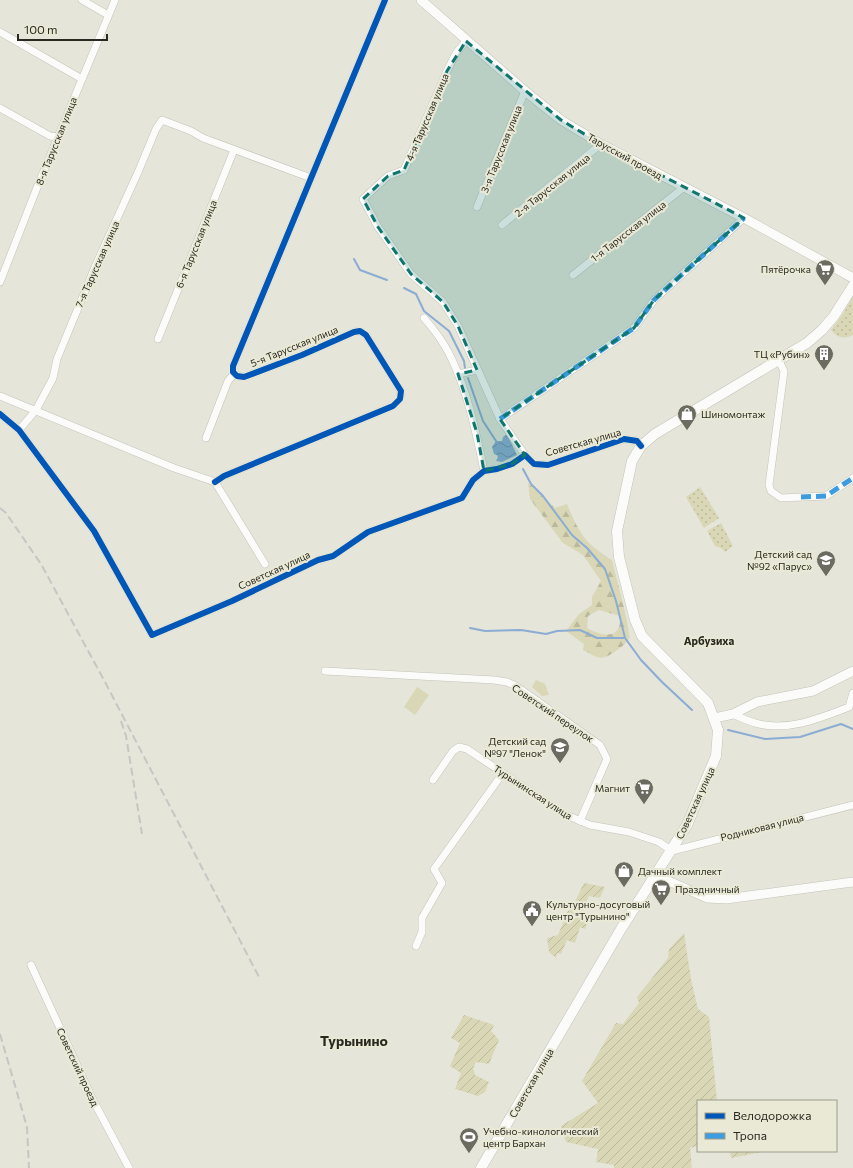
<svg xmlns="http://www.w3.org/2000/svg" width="853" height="1168" font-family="Commissioner,sans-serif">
<defs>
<pattern id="grass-dots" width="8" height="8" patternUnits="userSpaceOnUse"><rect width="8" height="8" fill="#d9d7b5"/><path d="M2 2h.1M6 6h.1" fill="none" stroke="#bab99b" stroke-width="1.8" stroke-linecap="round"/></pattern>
<pattern id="forest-firs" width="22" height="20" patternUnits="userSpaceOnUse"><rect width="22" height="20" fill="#d9d7b5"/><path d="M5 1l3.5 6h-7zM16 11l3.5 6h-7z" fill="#bab99b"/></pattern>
<pattern id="garden-furrows" width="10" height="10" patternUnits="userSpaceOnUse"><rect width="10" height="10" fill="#d9d7b5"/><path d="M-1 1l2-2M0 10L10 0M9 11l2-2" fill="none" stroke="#bab99b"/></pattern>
<pattern id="water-waves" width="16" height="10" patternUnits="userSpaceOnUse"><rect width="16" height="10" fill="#8bacd3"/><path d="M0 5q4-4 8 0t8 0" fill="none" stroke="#728cab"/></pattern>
</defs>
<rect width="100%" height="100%" fill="#e5e5da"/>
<g fill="url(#grass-dots)">
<path d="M853 296V335C844 339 837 338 831 330L843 314Z"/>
<path d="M700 487 719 518 704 528 686 497Z"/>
<path d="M721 523 733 546 725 552 721 548 715 546 707 531Z"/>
</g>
<path fill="url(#forest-firs)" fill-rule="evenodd" d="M528 483 555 508 567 504C580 535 584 542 612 560 615 573 631 630 629 638 626 644 620 648 616 651 600 662 599 658 583 650L584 644 566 631 579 614 592 605V597L601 581 583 555 563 543 530 499ZM599 610 620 616C622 640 603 637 587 628L588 616Z"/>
<g fill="#d9d7b5">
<path d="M536 680 545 684 549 695 542 696 532 687Z"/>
<path d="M417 687 429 695 415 715 404 707Z"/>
</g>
<g fill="url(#garden-furrows)">
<path d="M584 883 605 887 600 898 589 896 582 912 590 917 585 929 580 927 575 943 567 940 561 954 557 953 556 958 549 952 547 938 558 935 568 911 571 910Z"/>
<path d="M684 933 691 979 698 1009 709 1017 717 1101H698V1146L690 1148 692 1168H614V1165L596 1162 598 1149 566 1142 561 1126 598 1103 582 1081 616 1023 623 1024 639 1003 637 997 668 958 669 949Z"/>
<path d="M464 1015 494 1025 491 1031 499 1040 489 1064 476 1062 473 1068 475 1075 489 1082 485 1092 478 1096 455 1089 461 1073 450 1066 460 1043 451 1038Z"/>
<path d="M730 1151H767L731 1158Z"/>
</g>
<path fill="url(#water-waves)" d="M507 434 517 455 502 462 496 461 498 457 497 455 494 454 492 447 496 441H502L503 437Z"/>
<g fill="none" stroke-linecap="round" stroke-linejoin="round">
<g stroke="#8bacd3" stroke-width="2">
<path d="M354 259 360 270 387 280"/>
<path d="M404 288 416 294 424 311 449 331 464 361 465 368"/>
<path d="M468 378 483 421 498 444"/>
<path d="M523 469 531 484 543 496 572 535 587 548 605 569 616 601 625 638 641 660 662 682 692 710"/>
<path d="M470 628 485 631 521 630 546 634 557 631 580 630 597 638H625"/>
<path d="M728 730 765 739 800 737 841 724 853 729"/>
</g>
<defs>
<g id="street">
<path d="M82 0 108 15"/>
<path d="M0 32 82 79"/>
<path d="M466 41 456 53 447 71 404 170 388 176 363 199 378 227 411 274 443 302 458 326 500 419 525 455"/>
<path d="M0 108 50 136 58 137"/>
<path d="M477 207 525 91"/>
<path d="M502 225 601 144"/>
<path d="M573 275 683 188"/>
<path d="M0 282 38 185 115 0"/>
<path d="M424 318C430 325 436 332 441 340 464 374 476 431 484 471"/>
<path d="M158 339 234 150"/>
<path d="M779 361 784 371 769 485 771 491 781 498 826 496 853 478"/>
<path d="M458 374 477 370"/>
<path d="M0 396 174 468 215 482 265 564"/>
<path d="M0 414 19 430 94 531 152 635 232 601 318 560 333 556 368 532 462 498 473 480 484 471 497 469 512 464 525 455 534 464 548 465 624 439 637 441 641 446"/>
<path d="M500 419 634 328 654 300 744 218"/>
<path d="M19 430 36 410 53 378 57 359 95 267 139 170 156 129 162 120 191 131 203 138 311 178"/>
<path d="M206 438 228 381 235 373"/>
<path d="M215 482 224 476 393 406 400 399 401 391 366 335 360 331 354 332 302 355 244 377 237 376 233 372V366L385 0"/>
<path d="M325 671 494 680 507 682 516 686 600 745 607 759 580 821"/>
<path d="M733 714C741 718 750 722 759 724 790 731 820 718 849 707L853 693"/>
<path d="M433 780 453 751 459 747 467 749 564 814 590 825 629 832 659 842 672 851 853 805"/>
<path d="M416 946 422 932V918L442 883 434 869 503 773"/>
<path d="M31 965 93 1100 129 1168"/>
</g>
<g id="secondary">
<path d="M421 0 525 91 561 120 601 144 744 218 853 278"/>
<path d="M715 718 733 714 757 702 813 691 853 671"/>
<path d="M655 875 707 898 726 899 853 882"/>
</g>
<path id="primary" d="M481 1168 621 929 687 825 716 756 718 730 708 703 642 636 635 620 619 557 617 531 632 461 641 446 655 434 807 343 822 330 834 316 853 286"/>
</defs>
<use href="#street" stroke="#c3c3bb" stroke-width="8"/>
<use href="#secondary" stroke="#c3c3bb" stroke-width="10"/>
<use href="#primary" stroke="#c3c3bb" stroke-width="11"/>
<use href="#street" stroke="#fbfbf9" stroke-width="7"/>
<use href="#secondary" stroke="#fbfbf9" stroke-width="9"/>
<use href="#primary" stroke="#fbfbf9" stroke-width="10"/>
<g stroke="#c6c6c4" stroke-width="2" stroke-dasharray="8 4" stroke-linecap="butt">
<path d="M0 508 6 513 41 564 105 682 259 977"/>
<path d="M121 721 126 736 142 834"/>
<path d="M0 1034 27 1127 29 1168"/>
</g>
<g stroke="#3d9ce0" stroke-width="5" stroke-dasharray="10 5" stroke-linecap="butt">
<path d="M500 419 634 328 654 300 744 218"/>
<path d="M801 497 826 496 853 478"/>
</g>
<defs>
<g id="cycleway">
<path d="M0 414 19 430 94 531 152 635 232 601 318 560 333 556 368 532 462 498 473 480 484 471 497 469 512 464 525 455 534 464 548 465 624 439 637 441 641 446"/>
<path d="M215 482 224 476 393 406 400 399 401 391 366 335 360 331 354 332 302 355 244 377 237 376 233 372V366L385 0"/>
</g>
</defs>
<use href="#cycleway" stroke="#eae9d5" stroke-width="8"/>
<use href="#cycleway" stroke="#0057b8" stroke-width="6"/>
</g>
<path fill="#0f766e" fill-opacity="0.2" stroke="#0f766e" stroke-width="3" stroke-dasharray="8 5" stroke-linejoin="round" d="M466 41 561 120 601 144 744 218 654 300 634 328 500 419 525 455 512 464 484 471 477 433 458 374 477 370 458 326 443 302 411 274 378 227 363 199 388 176 404 170 447 71Z"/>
<defs>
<symbol id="supermarket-pin" viewBox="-11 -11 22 30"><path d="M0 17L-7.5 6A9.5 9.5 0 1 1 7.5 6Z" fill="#6b6b62" stroke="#eae9d5"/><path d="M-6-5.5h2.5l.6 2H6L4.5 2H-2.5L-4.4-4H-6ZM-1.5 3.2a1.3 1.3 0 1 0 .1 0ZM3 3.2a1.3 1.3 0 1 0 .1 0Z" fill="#fff"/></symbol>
<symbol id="building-pin" viewBox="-11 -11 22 30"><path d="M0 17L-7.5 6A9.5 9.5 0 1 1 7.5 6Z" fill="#6b6b62" stroke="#eae9d5"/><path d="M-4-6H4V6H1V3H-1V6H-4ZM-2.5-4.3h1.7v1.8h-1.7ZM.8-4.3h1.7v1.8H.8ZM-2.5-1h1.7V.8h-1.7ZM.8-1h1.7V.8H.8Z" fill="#fff"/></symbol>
<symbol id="shop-pin" viewBox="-11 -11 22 30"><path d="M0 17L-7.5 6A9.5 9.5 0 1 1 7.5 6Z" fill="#6b6b62" stroke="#eae9d5"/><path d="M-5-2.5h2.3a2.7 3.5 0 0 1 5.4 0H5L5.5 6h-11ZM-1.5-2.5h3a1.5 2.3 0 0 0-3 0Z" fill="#fff"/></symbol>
<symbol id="school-pin" viewBox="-11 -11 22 30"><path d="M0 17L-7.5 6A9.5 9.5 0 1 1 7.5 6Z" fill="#6b6b62" stroke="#eae9d5"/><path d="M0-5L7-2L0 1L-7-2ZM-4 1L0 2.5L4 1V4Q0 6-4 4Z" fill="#fff"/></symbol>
<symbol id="civic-pin" viewBox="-11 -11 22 30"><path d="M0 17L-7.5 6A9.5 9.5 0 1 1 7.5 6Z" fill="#6b6b62" stroke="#eae9d5"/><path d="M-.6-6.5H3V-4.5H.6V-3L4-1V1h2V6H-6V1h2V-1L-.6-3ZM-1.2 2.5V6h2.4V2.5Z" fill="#fff"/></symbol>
<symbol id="stadium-pin" viewBox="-11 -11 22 30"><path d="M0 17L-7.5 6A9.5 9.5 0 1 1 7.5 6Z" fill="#6b6b62" stroke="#eae9d5"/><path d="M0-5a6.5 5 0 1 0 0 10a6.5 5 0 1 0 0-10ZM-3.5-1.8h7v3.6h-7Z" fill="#fff"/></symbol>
</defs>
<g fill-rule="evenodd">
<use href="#supermarket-pin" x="814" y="258" width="22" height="30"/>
<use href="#building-pin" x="813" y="343" width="22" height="30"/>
<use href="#shop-pin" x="676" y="403" width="22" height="30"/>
<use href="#school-pin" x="815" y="549" width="22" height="30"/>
<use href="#school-pin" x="549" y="736" width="22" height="30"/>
<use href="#supermarket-pin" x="633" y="777" width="22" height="30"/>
<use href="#shop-pin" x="613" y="860" width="22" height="30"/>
<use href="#supermarket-pin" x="650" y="878" width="22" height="30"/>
<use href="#civic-pin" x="521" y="899" width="22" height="30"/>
<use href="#stadium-pin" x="458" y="1126" width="22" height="30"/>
</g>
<g text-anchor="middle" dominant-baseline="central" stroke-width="4" stroke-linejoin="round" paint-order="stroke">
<g font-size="10" fill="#292921" stroke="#eae9d5">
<text transform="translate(427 117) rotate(-67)">4-я Тарусская улица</text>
<text transform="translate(56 141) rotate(-68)">8-я Тарусская улица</text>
<text transform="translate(501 149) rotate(-68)">3-я Тарусская улица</text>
<text transform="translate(625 156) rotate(29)">Тарусский проезд</text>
<text transform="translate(552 185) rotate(-39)">2-я Тарусская улица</text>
<text transform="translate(628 231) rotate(-38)">1-я Тарусская улица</text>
<text transform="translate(196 244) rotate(-68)">6-я Тарусская улица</text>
<text transform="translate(97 264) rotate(-66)">7-я Тарусская улица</text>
<text transform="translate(294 346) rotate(-22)">5-я Тарусская улица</text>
<text transform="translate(583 442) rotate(-16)">Советская улица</text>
<text transform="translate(274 570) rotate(-25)">Советская улица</text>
<text transform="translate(553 713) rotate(34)">Советский переулок</text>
<text transform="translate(533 792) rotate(33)">Турынинская улица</text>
<text transform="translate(695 803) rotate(-65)">Советская улица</text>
<text transform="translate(762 827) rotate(-14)">Родниковая улица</text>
<text transform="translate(78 1067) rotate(65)">Советский проезд</text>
<text transform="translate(531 1083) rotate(-60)">Советская улица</text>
</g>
<g font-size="10" fill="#292921" stroke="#eae9d5" text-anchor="end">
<text x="811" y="269">Пятёрочка</text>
<text x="810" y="354">ТЦ «Рубин»</text>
<text x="701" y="414" text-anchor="start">Шиномонтаж</text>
<text x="812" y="554">Детский сад<tspan x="812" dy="12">№92 «Парус»</tspan></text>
<text x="546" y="741">Детский сад<tspan x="546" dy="12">№97 "Ленок"</tspan></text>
<text x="630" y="788">Магнит</text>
<text x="638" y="871" text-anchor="start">Дачный комплект</text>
<text x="675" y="889" text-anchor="start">Праздничный</text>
<text x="546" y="904" text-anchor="start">Культурно-досуговый<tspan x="546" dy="12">центр "Турынино"</tspan></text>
<text x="483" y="1131" text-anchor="start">Учебно-кинологический<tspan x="483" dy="12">центр Бархан</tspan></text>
</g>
<g font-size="11" font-weight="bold" fill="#292921" stroke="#eae9d5">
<text x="709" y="640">Арбузиха</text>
</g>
<g font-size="14" font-weight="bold" fill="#292921" stroke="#eae9d5">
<text x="354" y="1040">Турынино</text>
</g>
</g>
<rect x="697" y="1100" width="140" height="52" fill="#eae9d5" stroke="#9d9c8d"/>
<rect x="705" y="1113" width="20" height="6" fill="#0057b8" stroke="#9d9c8d"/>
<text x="733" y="1120" font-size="12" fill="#292921">Велодорожка</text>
<rect x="705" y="1133" width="20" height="6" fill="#3d9ce0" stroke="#9d9c8d"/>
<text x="733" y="1140" font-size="12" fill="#292921">Тропа</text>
<path d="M18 34v6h89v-6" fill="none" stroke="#292921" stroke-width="2"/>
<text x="24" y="34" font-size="12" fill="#292921" stroke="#eae9d5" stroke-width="3" paint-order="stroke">100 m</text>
</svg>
